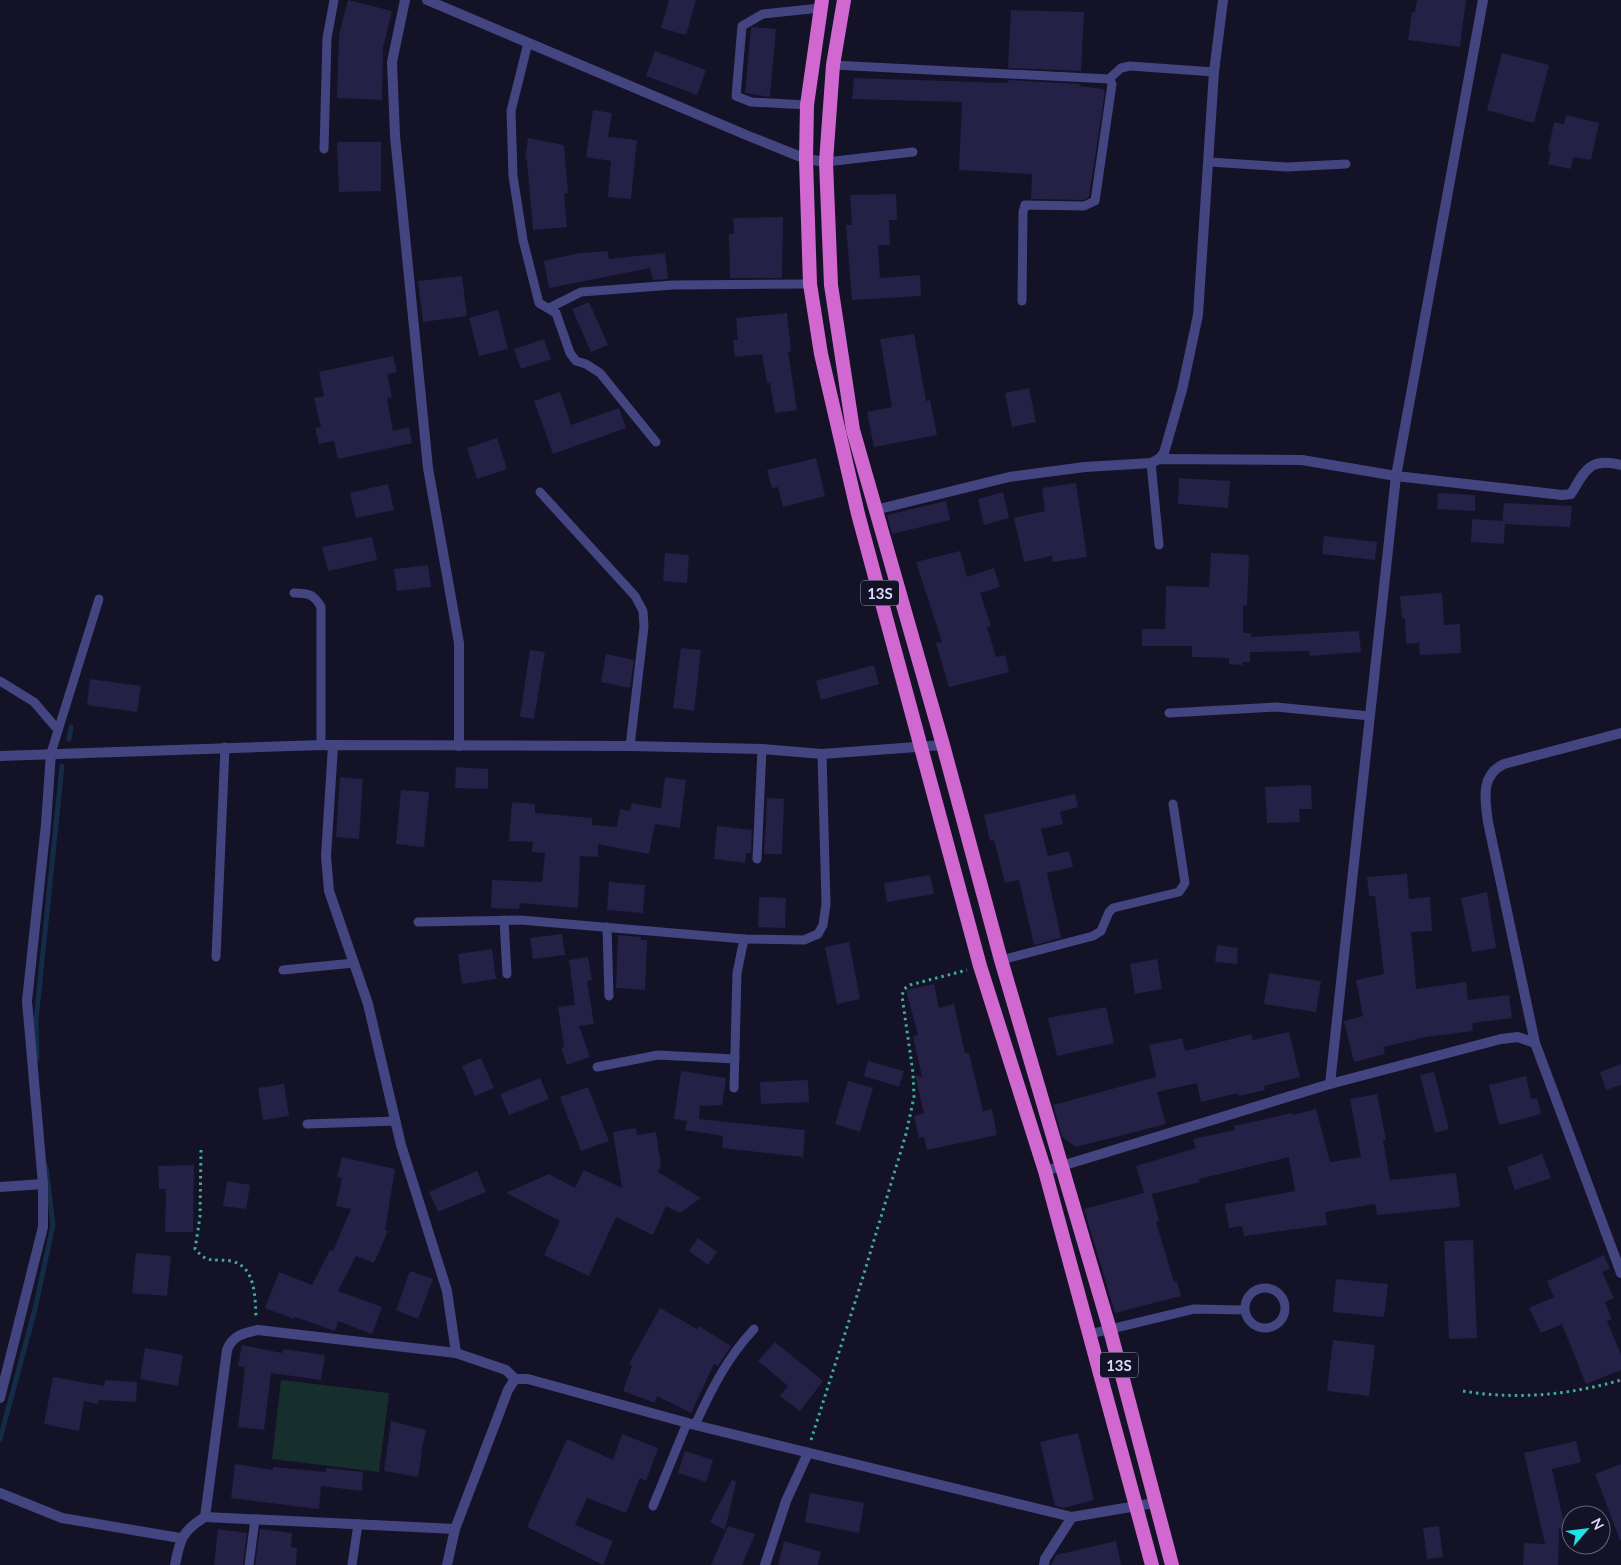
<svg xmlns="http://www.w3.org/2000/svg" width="1621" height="1565" font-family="Lato,sans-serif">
<rect width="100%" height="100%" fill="#141226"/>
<path fill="#162f2c" d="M281 1380 389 1393 379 1472 272 1459Z"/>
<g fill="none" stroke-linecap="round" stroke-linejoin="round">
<g stroke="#142c48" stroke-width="5">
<path d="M69 739 71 727"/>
<path d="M37 1059 36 1020 62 766"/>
<path d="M0 1439 35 1309 53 1225 46 1167"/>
</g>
</g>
<g fill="#252045">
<path d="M348 0 392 11 383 47 382 100 337 98 339 35Z"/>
<path d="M669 0H696L686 35 661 28Z"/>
<path d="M1417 0H1466L1460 47 1408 40 1412 12H1415Z"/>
<path d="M1011 10 1084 12 1081 71 1008 68Z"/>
<path d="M753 27 776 29 770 97 745 93 751 28Z"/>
<path d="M655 51 706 70 697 95 646 76Z"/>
<path d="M1502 53 1549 65 1534 123 1487 110Z"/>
<path d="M854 78 1007 83 1008 80 1081 84 1080 86 1103 89 1105 92 1089 197 1083 200 1031 199 1032 174 959 170 962 102 852 99Z"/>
<path d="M593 110 612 113 608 137 637 140 631 199 608 197 611 161 586 157Z"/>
<path d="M1566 115 1599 123 1591 160 1573 157 1571 169 1548 164 1551 152 1548 151 1554 122 1564 124Z"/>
<path d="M528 138 564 145 568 193 564 194 567 227 533 230 527 160 525 159Z"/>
<path d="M337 142H381V191L339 192Z"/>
<path d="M896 194 897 220H889L890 245H878L880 278 920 275 921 296 852 300 846 225H852L850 195Z"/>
<path d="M783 217 782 278H730L729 234H734L733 218Z"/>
<path d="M608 251 609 259 665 253 668 279 653 280 650 268 549 288 544 261 579 253Z"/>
<path d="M462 276 467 316 423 322 418 281Z"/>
<path d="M589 302 608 345 591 352 572 309Z"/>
<path d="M498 310 508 349 479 356 469 318Z"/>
<path d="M787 313 791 351 788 352 797 410 775 413 770 383H767L762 354 735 357 733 340H738L736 318Z"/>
<path d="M914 334 926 401 930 400 937 435 874 447 867 412 892 407 880 339Z"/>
<path d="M544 339 551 359 521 369 514 349Z"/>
<path d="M393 356 397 372 387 374 392 397 387 398 393 431 409 427 412 443 338 459 334 441 319 444 315 428 321 427 314 398 324 396 319 372Z"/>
<path d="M1029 388 1036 422 1012 427 1005 393Z"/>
<path d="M560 392 571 425 619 408 626 428 553 454 534 401Z"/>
<path d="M497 438 507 469 477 479 467 448Z"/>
<path d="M816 458 825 496 783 507 778 487 772 488 767 470Z"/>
<path d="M1179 478 1230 481 1228 508 1178 504Z"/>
<path d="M1076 483 1087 557 1053 562 1052 556 1024 562 1014 518 1045 511 1042 488Z"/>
<path d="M388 484 394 510 356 518 350 493Z"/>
<path d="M1003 492 1009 518 984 525 978 499Z"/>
<path d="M1438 493 1475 495V511L1437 509Z"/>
<path d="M946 501 950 520 892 534 887 515Z"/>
<path d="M1504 503 1572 506 1570 527 1505 524 1504 544 1471 542 1472 519 1502 521Z"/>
<path d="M1324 536 1377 542 1375 560 1322 554Z"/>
<path d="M372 537 377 560 328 571 322 547Z"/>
<path d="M960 551 967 577 994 568 1000 587 980 593 991 626 987 627 996 657 1005 655 1009 672 949 687 936 643 942 642 916 562Z"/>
<path d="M665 553 689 555 687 583 663 581Z"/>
<path d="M1211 553 1249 555 1247 606 1243 605V633H1251V637L1359 631 1361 652 1310 656 1309 651 1250 652V662H1242L1243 665 1229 664V658L1192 657V646H1142V629H1165L1166 586 1209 587Z"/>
<path d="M428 565 431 587 397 591 394 569Z"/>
<path d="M1442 593 1444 625 1460 624 1461 653 1420 655 1419 643 1406 644 1405 618 1402 619 1400 596Z"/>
<path d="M681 648 701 650 694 711 673 708Z"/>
<path d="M530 650 545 652 534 719 520 717Z"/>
<path d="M606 654 634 660 630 688 601 682Z"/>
<path d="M874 665 879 684 821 700 816 681Z"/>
<path d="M90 679 141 686 137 712 87 705Z"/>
<path d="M456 767 488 769V789L455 788Z"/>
<path d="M340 777 363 779 359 839 336 837Z"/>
<path d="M665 777 686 780 680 828 655 824 649 854 598 844V857L580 856 578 908 520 903 519 909 491 908 492 880 542 882 545 853 532 852 533 842 509 841 512 802 535 804V813L592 818V825L617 827 620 809 630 811 632 803 661 808Z"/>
<path d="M1311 785 1312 809H1299L1300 822 1267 823 1265 787Z"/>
<path d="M401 790 429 792 424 847 396 844Z"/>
<path d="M1075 794 1078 807 1060 812 1063 824 1041 829 1048 856 1069 851 1073 867 1047 873 1061 938 1034 945 1019 880 1005 883 994 840 990 841 984 815Z"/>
<path d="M767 798 784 799 782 854H764Z"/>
<path d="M717 826 752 830 751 853H746L745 863 714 859Z"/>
<path d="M1407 874 1409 899 1430 897 1432 931 1411 932 1416 989 1466 982 1468 1000 1509 995 1512 1018 1472 1023 1473 1031 1426 1037 1383 1047 1385 1054 1354 1062 1344 1021 1363 1016 1356 980 1384 974 1375 896H1369L1367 877Z"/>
<path d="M930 875 934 894 887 902 884 883Z"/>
<path d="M609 882 645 885 643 913 607 910Z"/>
<path d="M1487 892 1496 948 1472 952 1461 898Z"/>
<path d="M759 897 786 898 785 928 758 927Z"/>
<path d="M562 934 565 955 533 959 530 938Z"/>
<path d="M618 935 641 937V940H647L645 990 616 988Z"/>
<path d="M849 942 860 999 837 1004 825 947Z"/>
<path d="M1217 945 1238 948 1237 964 1215 962Z"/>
<path d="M492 949 496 979 462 984 458 954Z"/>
<path d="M588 957 592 980 587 981 594 1024 579 1026 590 1057 567 1065 561 1048 564 1047 558 1007 575 1005 569 960Z"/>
<path d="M1157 959 1162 989 1135 994 1130 964Z"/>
<path d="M1269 973 1321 981 1316 1012 1264 1004Z"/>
<path d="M934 984 939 1008 954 1004 965 1053H969L983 1111 992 1109 997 1135 927 1150 924 1137 919 1138 914 1116 924 1113 915 1075 922 1077 913 1036 918 1035 906 990Z"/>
<path d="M1106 1007 1114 1043 1057 1056 1048 1018Z"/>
<path d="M1289 1032 1300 1077 1264 1086 1265 1090 1239 1096 1238 1093 1201 1102 1197 1083 1157 1092 1166 1124 1076 1147 1062 1137 1053 1105 1156 1077 1149 1045 1182 1038 1185 1051 1251 1034 1253 1040Z"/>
<path d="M481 1058 494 1088 475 1096 462 1066Z"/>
<path d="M868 1061 904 1071 899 1087 864 1076Z"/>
<path d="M1621 1064V1085L1606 1090 1600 1072Z"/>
<path d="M681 1071 726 1078 722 1105 700 1106 699 1119 805 1130 803 1157 722 1148 723 1136 685 1130 687 1121 674 1119Z"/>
<path d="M1434 1072 1449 1129 1435 1133 1420 1075Z"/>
<path d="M1526 1076 1531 1099 1537 1098 1541 1114 1499 1125 1489 1085Z"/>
<path d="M540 1078 549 1099 509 1115 500 1094Z"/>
<path d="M808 1080 809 1102 761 1104 760 1082Z"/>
<path d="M848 1081 873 1088 860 1132 835 1124Z"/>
<path d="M284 1084 289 1116 263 1120 258 1088Z"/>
<path d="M588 1087 609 1141 581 1151 560 1097Z"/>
<path d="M1377 1094 1386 1140H1383L1390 1180 1456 1173 1460 1207 1377 1215 1375 1204 1325 1212 1327 1225 1244 1236 1242 1226 1229 1228 1225 1204 1295 1191 1289 1157 1199 1179 1200 1182 1152 1194 1159 1221 1156 1222 1174 1282 1177 1281 1181 1296 1115 1313 1084 1209 1144 1193 1136 1166 1196 1148 1193 1139 1235 1130 1234 1126 1292 1113 1293 1115 1316 1109 1330 1162 1361 1157 1350 1099Z"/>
<path d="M636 1128 637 1135 656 1132 661 1166 658 1172 701 1198 680 1213 666 1206 653 1235 616 1217 589 1276 544 1255 560 1221 506 1193 549 1174 575 1188 584 1170 622 1188 613 1132Z"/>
<path d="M1542 1154 1551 1178 1515 1190 1507 1167Z"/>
<path d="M342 1157 395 1169 385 1230 388 1231 374 1263 356 1256 338 1291 382 1307 372 1334 338 1321 335 1331 295 1317 294 1319 265 1308 279 1272 312 1285 330 1250 333 1251 351 1209 336 1206 342 1178 337 1177Z"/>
<path d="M194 1165 193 1232H165L166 1189H159L158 1166Z"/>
<path d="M477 1171 486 1192 438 1212 429 1192Z"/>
<path d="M227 1181 250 1185 246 1209 223 1206Z"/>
<path d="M698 1238 717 1252 708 1265 689 1251Z"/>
<path d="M1473 1240 1477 1338 1449 1339 1444 1241Z"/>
<path d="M136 1253 171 1256 167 1296 132 1293Z"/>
<path d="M1604 1255 1610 1269 1602 1272 1614 1298 1605 1302 1612 1319 1607 1321 1621 1355V1370L1586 1384 1562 1324 1541 1333 1529 1308 1554 1297 1547 1281Z"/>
<path d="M410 1271 433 1279 418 1319 396 1310Z"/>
<path d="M1336 1279 1388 1284 1384 1317 1333 1312Z"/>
<path d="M660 1308 697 1329 699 1326 731 1346 718 1366 714 1364 691 1413 657 1396 655 1403 623 1391 632 1366 629 1364Z"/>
<path d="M1333 1340 1375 1345 1369 1396 1327 1391Z"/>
<path d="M775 1342 823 1381 800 1411 780 1396 788 1386 758 1361Z"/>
<path d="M242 1345 282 1353 283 1349 325 1355 321 1380 271 1373 264 1430 238 1427 245 1367 238 1366Z"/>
<path d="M145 1348 183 1355 178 1386 140 1379Z"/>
<path d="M53 1377 104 1386 105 1380 137 1382 136 1402 99 1400 98 1404 84 1401 79 1431 44 1424Z"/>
<path d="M391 1421 426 1430 421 1453H422L418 1477 384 1471Z"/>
<path d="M1078 1433 1094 1500 1063 1508 1055 1506 1040 1442Z"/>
<path d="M622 1434 658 1448 646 1481 640 1478 626 1513 587 1498 575 1525 613 1541 603 1565 527 1527 567 1439 613 1460Z"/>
<path d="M1576 1441 1581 1462 1552 1469 1565 1528 1559 1529 1558 1565H1523L1524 1543 1545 1544 1524 1453Z"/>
<path d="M685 1451 713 1460 706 1482 678 1473Z"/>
<path d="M235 1464 273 1470V1467L326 1472V1468L363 1472 362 1491 321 1486 319 1509 231 1498Z"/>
<path d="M1621 1464V1540H1620L1595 1474Z"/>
<path d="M732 1480 736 1482 725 1530 710 1522Z"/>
<path d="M810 1493 864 1503 859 1533 805 1522Z"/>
<path d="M728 1526 755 1534 742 1565H711Z"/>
<path d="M1439 1526 1443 1557 1427 1559 1423 1528Z"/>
<path d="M218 1529 247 1533 243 1565H214Z"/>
<path d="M260 1529 292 1533 291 1547 297 1548 296 1565H255Z"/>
<path d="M784 1541 821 1552 818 1565H778Z"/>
<path d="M1116 1541 1121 1565H1051L1056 1555Z"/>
</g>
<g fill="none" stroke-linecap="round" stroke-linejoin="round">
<g stroke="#3dad9d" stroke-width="3" stroke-dasharray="2.5 4" stroke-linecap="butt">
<path d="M201 1150 200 1217 195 1249C209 1265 213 1258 231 1261 256 1266 255 1298 256 1317"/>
<path d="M1463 1391C1517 1400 1569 1395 1621 1380"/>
<path d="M811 1440 862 1280 906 1134 914 1097 913 1073 902 996 904 989 910 985 967 970"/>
</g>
<g stroke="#424580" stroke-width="9">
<path d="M528 43 511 111 513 176 523 240 539 303 556 313 570 353 576 361 586 364 600 373 656 442"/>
<path d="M833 65 1109 79 1112 84 1095 201 1084 206 1025 205 1023 212 1022 301"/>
<path d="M1109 79 1121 68 1130 66 1214 72"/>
<path d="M807 105 751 102 736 96 742 26 763 14 820 8"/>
<path d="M324 149 327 38 334 0"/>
<path d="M826 162 913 152"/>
<path d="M1209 162 1287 167 1346 164"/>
<path d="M549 308 581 292 673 285 810 284"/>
<path d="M1151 463 1159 545"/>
<path d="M540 492 635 596 643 611 644 627 630 746"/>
<path d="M294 593C308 593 314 594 321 607V745"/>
<path d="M0 681 34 702 58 730"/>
<path d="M1169 713 1276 707 1370 716"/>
<path d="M51 753 99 599"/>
<path d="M757 859 762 749"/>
<path d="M504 920 507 974"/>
<path d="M418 922 520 920 744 939 804 940 818 934 823 925 826 904 822 754"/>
<path d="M607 927 609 996"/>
<path d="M216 957 225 747"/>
<path d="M1001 960 1093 936 1101 931 1109 912 1113 908 1179 892 1185 883 1173 804"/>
<path d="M283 970 354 963"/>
<path d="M597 1067 658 1055 735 1059"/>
<path d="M734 1088 737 973 744 939"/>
<path d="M307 1124 396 1121"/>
<circle cx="1265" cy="1308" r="20"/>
<path d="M1090 1334 1194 1309 1245 1310"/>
<path d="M695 1425C711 1390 727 1358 754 1329"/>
<path d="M653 1506 687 1423"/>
<path d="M249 1565 255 1519"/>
<path d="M352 1565 358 1524"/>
</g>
<g stroke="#424580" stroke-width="10">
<path d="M405 0 392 62 395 136 428 468 459 643V746"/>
<path d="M427 0 751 137 806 159 826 162"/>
<path d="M1159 459 1164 453 1182 390 1198 315 1214 72 1223 0"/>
<path d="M875 510 1009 477 1085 467 1151 463 1159 459 1302 460 1396 476 1562 495 1571 494C1585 471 1589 457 1621 465"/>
<path d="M333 746 326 856 329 891 368 1004 401 1145 447 1291 456 1353"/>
<path d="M0 756 321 745 630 746 762 749 822 754 943 745"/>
<path d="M1535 1043 1488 822C1485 800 1480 775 1504 764L1621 733"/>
<path d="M1330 1084 1396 476 1483 0"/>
<path d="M1045 1171 1330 1084 1501 1039 1518 1037 1535 1043 1621 1273"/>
<path d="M0 1187 43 1184"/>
<path d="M0 1398 43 1227V1184L27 1001 46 824 51 753"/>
<path d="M0 1493 62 1518 180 1538"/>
<path d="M205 1517 455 1529"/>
<path d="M175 1565C180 1539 182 1531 205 1517L227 1350C233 1335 244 1333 258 1330L456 1353 506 1370 515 1379H528L695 1425 1072 1517 1154 1503"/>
<path d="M447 1565 455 1529 508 1390 515 1379"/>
<path d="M765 1565 786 1501 808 1453"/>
<path d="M1044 1565 1045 1559 1072 1517"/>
</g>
<g stroke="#d168d0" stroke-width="14">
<path d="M822 0 807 105 806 159 810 284 821 354 858 514 980 966 1045 1171 1152 1565"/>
<path d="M844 0 833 65 826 162 831 285 853 430 943 745 1001 960 1110 1330 1172 1565"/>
</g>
</g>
<g text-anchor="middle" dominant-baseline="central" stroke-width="4" stroke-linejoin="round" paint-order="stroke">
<g fill="#141226" stroke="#a09fbb" stroke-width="1">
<rect x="861" y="580.5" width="38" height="25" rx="4"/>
<rect x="1100" y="1352.5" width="38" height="25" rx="4"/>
</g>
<g font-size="15" font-weight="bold" fill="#dcdbfb">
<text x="880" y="593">13S</text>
<text x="1119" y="1365">13S</text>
</g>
</g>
<g transform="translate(1586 1530) rotate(62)"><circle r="24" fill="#141226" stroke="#64627b"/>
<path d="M0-4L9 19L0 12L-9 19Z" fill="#1be3e7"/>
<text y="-8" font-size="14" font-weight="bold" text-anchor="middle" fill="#dcdbfb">N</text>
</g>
</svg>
